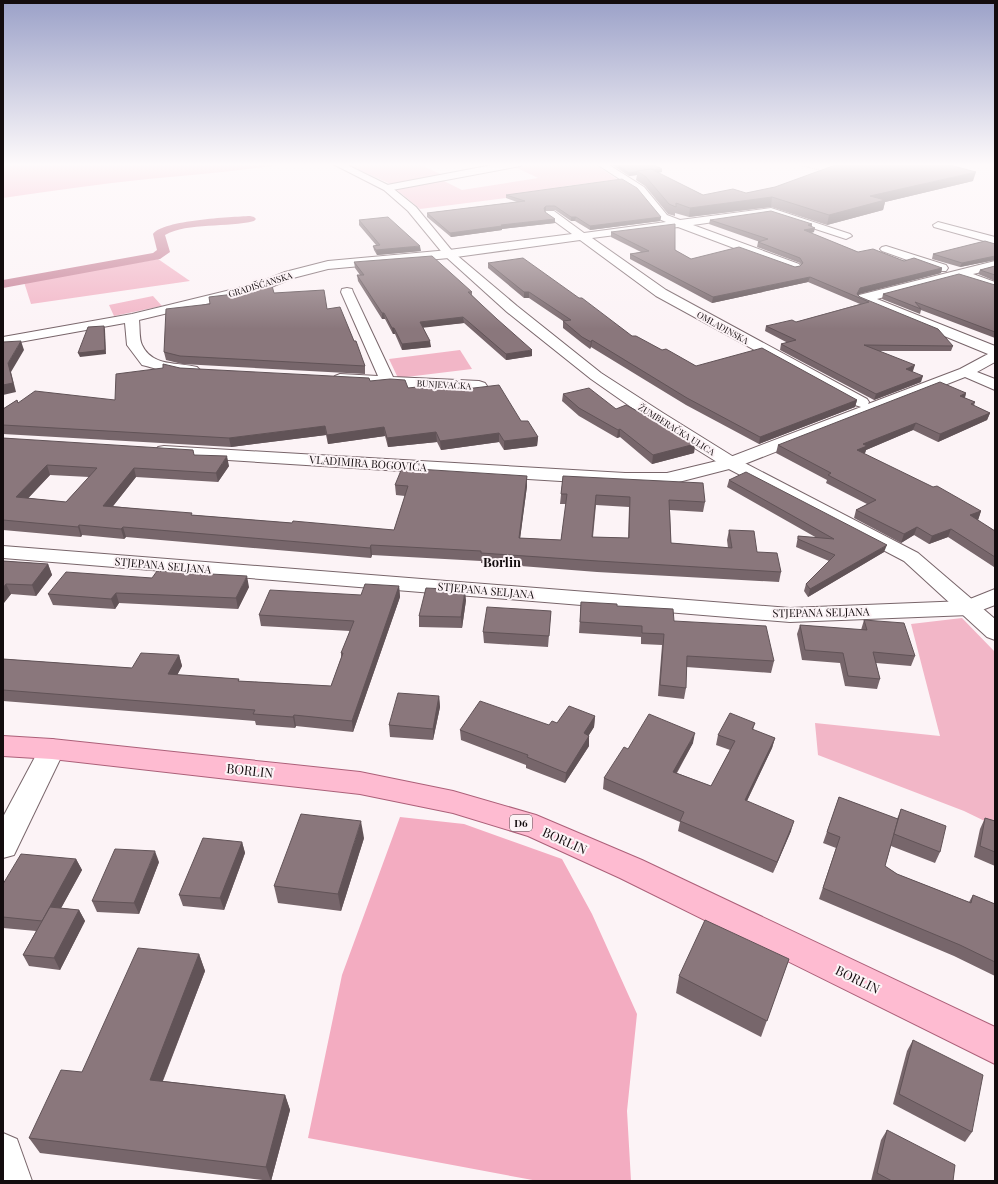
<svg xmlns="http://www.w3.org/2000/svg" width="998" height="1184" font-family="'Playfair Display',serif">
<rect width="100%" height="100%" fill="#fcf3f6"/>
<g fill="#f2b6c7">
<path d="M343 163H437L423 166 445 176 393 185Z"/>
<path d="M533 163H593L618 180 566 186 522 196 420 209 397 190 401 188 442 180 462 190 538 178 515 167Z"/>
<path d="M158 259 190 281 31 304 24 282Z"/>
<path d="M153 296 162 306 114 316 109 305Z"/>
<path d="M460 350 472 369 398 378 389 359Z"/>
<path d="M962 618 995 652V826L964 811 818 755 815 723 940 736 911 624Z"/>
</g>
<g fill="#f3acc1">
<path d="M3 163H294C246 170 197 175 148 179 100 184 51 191 3 198Z"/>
<path d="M400 817 464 824 562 859 592 914 637 1014 627 1111 631 1181H538L308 1138 342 975Z"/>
</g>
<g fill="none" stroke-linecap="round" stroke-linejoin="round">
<path fill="#c88499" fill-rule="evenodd" d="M250 216 254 217 256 219 254 221C228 228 188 222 165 235L170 252 160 259 3 288V280L153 253 157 250 153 234C163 220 231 217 250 216Z"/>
<defs>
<path id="lane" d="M485 163H492L499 167 497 168Z"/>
<g id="street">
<path d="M503 163H524L520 166 387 191 382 188 387 185Z"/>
<path d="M595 163H606L644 187 667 215 680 220 771 208 850 234 852 236 846 239 770 214 693 225 799 264 801 267 799 270 795 271 678 227 592 238 666 290 867 399 869 402 868 404 960 369 988 354 859 301 857 298 859 295 995 261V269L973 274 995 282V290L958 277 877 299 995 346V362L977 372 995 379V390L965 377 737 467 667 485H625L164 456 158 455 155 451 158 447 164 446 625 473H667L725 459 861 407 855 405 656 296 580 240 449 258 328 269 293 278 264 290 139 320C140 328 139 339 142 345 152 367 178 362 197 367L200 370 197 373C180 378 159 369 142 365L127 345 125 323 3 345V337L132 314 255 284 285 272 328 261 449 250 572 234 546 215 545 213 546 211H554L584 233 666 222 659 219 638 191Z"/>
<path d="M938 222 995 237V244L934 227 933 225Z"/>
<path d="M886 246 946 265 948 268 946 271H938L882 251 880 249 882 247Z"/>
<path d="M347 288 352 289 353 292 393 377 479 381 485 383 487 386 485 389 479 391 388 387 335 382 332 379 335 376 340 374 378 376 341 292 342 289Z"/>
<path d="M3 546 790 608 965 601 995 589V605L969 615 790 622 3 558Z"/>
<path d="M52 739 61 742 65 749 14 855 3 858V817L43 742Z"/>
<path d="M3 1133 17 1139 32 1181H3Z"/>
</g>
<path id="secondary" d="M331 163H343L390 186 416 207 453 252 517 306 601 373 663 413 737 459 918 553 995 619V640L987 637 904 561 725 467 651 421 591 379 507 312 445 256 408 211 384 190Z"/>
<path id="primary" d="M3 736 52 739 360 772 453 791 536 815 642 860 995 1027V1064L620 878 528 836 453 813 360 794 52 759 3 756Z"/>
</defs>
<use href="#lane" stroke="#78656a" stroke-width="2"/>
<use href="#street" stroke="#78656a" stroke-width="2"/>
<use href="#secondary" stroke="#78656a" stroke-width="2"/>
<use href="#primary" stroke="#ac6079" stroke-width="2"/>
<path stroke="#a49b9e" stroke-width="1" stroke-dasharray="1 1" stroke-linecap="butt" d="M791 163 823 171"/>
<use href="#lane" fill="#fff" fill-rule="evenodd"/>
<use href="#street" fill="#fff" fill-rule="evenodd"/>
<use href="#secondary" fill="#fff" fill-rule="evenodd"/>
<use href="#primary" fill="#febbd1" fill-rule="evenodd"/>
</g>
<g fill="#77666b" fill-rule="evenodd">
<path d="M609 163H650L662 169V172L658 173 703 195 746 193 973 181 885 202 883 210 827 225 771 207 689 217 675 213V216L668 214 645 186 636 180 637 175 629 176Z"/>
<path d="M506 195 661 217 660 221 590 230 575 221H571L555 210H546L545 212 555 219V223L502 229V230L451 237 427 217V213L517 202 506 198Z"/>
<path d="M359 220 421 251 377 255 374 250 373 246 376 245 359 225Z"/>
<path d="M710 220 812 224V226L814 232 811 233 858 252 942 268 941 273 859 294 858 295 860 297 953 346 951 351H879L913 371 912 372 921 382 874 400 780 350 781 344 788 343 765 331 766 326 796 322 860 304 808 282 712 303 630 259V254L641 252 611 237V232L675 250 691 259 795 267 800 266H801L800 263 757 247 758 242H760L709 224Z"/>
<path d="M995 244V260L960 267 932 259 933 254Z"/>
<path d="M354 262 472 292V295L532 356 506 360 464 323 423 327 431 347 402 350 395 334H393L385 319H382L358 281 357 275H360L355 268Z"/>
<path d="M488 263 632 336 696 366 857 400 855 407 759 444 686 405 591 347 590 349 582 343 563 328V321L529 298H524L488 268Z"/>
<path d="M995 266V281L978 274 980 270Z"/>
<path d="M995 285V338L921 310 920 314 882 299 883 294Z"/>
<path d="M274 293 327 309 354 341 365 366V374L182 364 166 360 164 352 210 304Z"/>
<path d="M180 368 370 381 408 388 457 390 521 421 538 437 537 446 504 450 499 442 441 450 437 442 388 447 385 436 328 444 326 435 231 447 3 434V409L17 400 18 403 115 400Z"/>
<path d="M966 393 965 398 975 402 974 406 990 413 987 420 938 442 913 430 866 450 865 453 864 454 981 511 978 520H977L995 531V567H994L948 537 929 544 914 535 901 543 854 518 856 510 867 504 826 483 827 480 776 453 778 445Z"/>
<path d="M563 394 616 409 695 444 694 453 652 464 620 437 617 438 579 416 562 401Z"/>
<path d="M3 438 195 455 229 466 218 482 136 477 113 506 193 515 292 523 394 530 405 496 396 495 395 485 527 476V486L520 538 561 540 566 504H560L563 476 705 502 703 512 670 510 671 543 728 548 727 540 729 530 757 552 781 572 779 582 597 572 481 563V561L372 555 371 558 126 537 124 539 82 535 81 537 3 530ZM50 475 89 477 66 502 28 498ZM596 505 629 507 628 538 593 537Z"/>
<path d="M729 480 884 552 808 597 804 591 806 584 829 561 796 547 798 536 817 538 727 487Z"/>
<path d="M3 561 48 564 52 575 36 596 11 594 3 604Z"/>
<path d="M152 578 249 587 238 609 119 603 115 609 53 605 48 594Z"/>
<path d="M399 586 400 597 353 732 296 726 295 728 256 725 255 721 3 701V659L132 668 179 655 182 666 177 675 239 679V681L331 686 341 658V653L350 631 261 626 259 615 361 595Z"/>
<path d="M466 600 462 628 419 627V616Z"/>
<path d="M581 602 617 606 674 621 774 661 771 673 686 667V688L684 699 658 696 662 645 641 644V637L579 633Z"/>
<path d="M551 611 548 647 484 643 483 632Z"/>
<path d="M864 620 915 656 911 666 876 663 880 679 877 689 845 686 840 663 802 660 797 634 800 625 861 630Z"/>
<path d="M439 696 440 707 433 740 390 737 389 725Z"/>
<path d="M595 716 594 727 589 735V746L565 783 526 768V765L461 740 460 730 549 725 557 723Z"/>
<path d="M755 723 753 730 775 738 772 748 747 801 791 831 773 873 678 831 680 822 603 789 604 778 628 749 693 743 677 773 711 786 730 750 716 745 718 735Z"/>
<path d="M839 797 897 819 901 809 940 852 935 863 891 846 885 866 897 874 969 902 973 895 995 904V976L954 956 819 899 836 848 823 843Z"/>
<path d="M985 818 995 821V866L974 857 980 829Z"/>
<path d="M364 838 341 911 278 903 274 886Z"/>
<path d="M242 842 245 853 224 910 183 906 179 895Z"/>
<path d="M76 859 82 870 61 908 79 910 85 921 60 970 29 966 23 955 36 931 3 928V884Z"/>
<path d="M159 862 139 914 97 912 92 901Z"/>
<path d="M199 954 205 971 163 1081 285 1095 290 1110 271 1181 40 1153 29 1138 82 1072Z"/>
<path d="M789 959 761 1037 676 993 679 976Z"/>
<path d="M913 1040 972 1132 965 1142 893 1104 907 1051Z"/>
<path d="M887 1130 953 1181H871L881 1140Z"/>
</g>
<g fill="#615357">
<path d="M662 169V172L642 174 638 172Z"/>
<path d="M637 172V175L629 176V173Z"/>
<path d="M976 172 973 181 885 202 883 210 827 225 829 215 870 196Z"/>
<path d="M772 197 771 207 689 217 690 208Z"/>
<path d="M546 206V210L544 212V208Z"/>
<path d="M571 217H576L575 221H571Z"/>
<path d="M661 217 660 221 590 230V226Z"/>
<path d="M555 219V223L502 229V230L451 237 450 233 501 225Z"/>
<path d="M812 224 811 229 815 228 814 232 803 235 804 230 808 225Z"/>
<path d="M420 246 421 251 377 255 376 250Z"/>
<path d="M995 256V260L960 267 962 263Z"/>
<path d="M942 268 941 273 859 294 857 297V294L860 288Z"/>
<path d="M810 277 808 282 712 303 713 297Z"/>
<rect x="524" y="292" width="5" height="6"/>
<path d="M382 313H384L385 319H382Z"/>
<path d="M463 317 464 323 421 328 420 322Z"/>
<path d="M104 326 105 330 106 354 80 357 78 353Z"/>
<path d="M392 328H394L395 334H393Z"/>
<path d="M592 340 591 347 590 349 591 342Z"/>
<path d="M21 341 24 350 11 372 16 392 3 395V385L8 363Z"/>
<path d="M430 341 431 347 402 350V344Z"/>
<path d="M532 350V356L506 360V354Z"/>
<path d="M915 365 913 371 904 375 906 369Z"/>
<path d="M923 376 921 382 874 400 876 394Z"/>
<path d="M966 393 964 400 960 396Z"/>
<path d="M857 400 855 407 759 444 760 437Z"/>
<path d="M990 413 987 420 938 442 940 434Z"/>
<path d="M916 423 913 430 866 450 865 453 855 458 857 450 863 444Z"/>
<path d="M325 426 326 435 231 447 229 438Z"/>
<path d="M384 427 385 436 328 444 327 435Z"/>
<path d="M620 429V437L617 438 618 430Z"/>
<path d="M436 432 437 442 388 447 387 438Z"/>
<path d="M499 433V442L441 450 440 441Z"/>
<path d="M538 437 537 446 504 450V441Z"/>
<path d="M695 444 694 453 652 464 653 455Z"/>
<path d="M227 456 229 466 218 482 216 473Z"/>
<path d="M47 465 50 475 20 507 16 497Z"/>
<path d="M134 468 136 477 106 515 103 506Z"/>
<path d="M527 476V486L519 547V538Z"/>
<path d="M981 511 978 520 967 524 970 515Z"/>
<path d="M79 525 82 535 81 537 78 527Z"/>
<path d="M123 527 126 537 124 539 121 529Z"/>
<path d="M917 527 914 535 901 543 904 534Z"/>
<path d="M951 529 948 537 929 544 932 536Z"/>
<path d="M371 545 372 555 371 558 370 548Z"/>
<path d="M887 545 884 552 808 597 810 589Z"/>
<path d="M48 564 52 575 36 596 32 585Z"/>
<path d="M247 576 249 587 238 609 236 598Z"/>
<path d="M6 584 11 594 3 604V588Z"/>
<path d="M399 586 400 597 353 732 352 721Z"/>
<path d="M465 590 466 600 462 628 461 617Z"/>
<path d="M116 593 119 603 115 609 111 599Z"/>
<path d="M179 655 182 666 172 685 168 674Z"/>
<path d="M439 696 440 707 433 740V729Z"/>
<path d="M294 715 296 726 295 728 293 717Z"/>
<path d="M595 716 594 727 583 744 584 733Z"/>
<path d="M695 733 693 743 671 782 673 772Z"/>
<path d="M589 736V746L565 783 566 773Z"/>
<path d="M775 738 772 748 742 811 745 800Z"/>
<path d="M361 821 364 838 341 911 338 894Z"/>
<path d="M794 821 791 831 773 873 777 862Z"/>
<path d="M242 842 245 853 224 910 220 898Z"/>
<path d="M155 851 159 862 139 914 134 903Z"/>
<path d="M76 859 82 870 48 932 42 921Z"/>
<path d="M79 910 85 921 60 970 54 958Z"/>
<path d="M199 954 205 971 157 1095 150 1080Z"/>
<path d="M285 1095 290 1110 271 1181 266 1167Z"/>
</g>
<g fill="#8a777c" stroke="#615357" fill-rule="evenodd">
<path d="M614 163H650L662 169 653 170 651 169 629 173Z"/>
<path d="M841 163H942L976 172 870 196 885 200 829 215 772 197 690 208 676 203V207L669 204 646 177 637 171 651 169 703 195 733 189 746 193 775 187Z"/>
<path d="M622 179 637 188 661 217 590 226 576 217H571L555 206H546L544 208 545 212 555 219 501 225 502 226 450 233 427 213 525 201 506 195Z"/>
<path d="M771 211 812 224 808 225 815 228 804 230 858 252 873 249 904 261 914 258 942 268 860 288 857 294 860 297 938 329 953 346 864 345 915 365 906 369 923 376 876 394 781 344 796 340 766 326 792 320 796 322 869 302 810 277 713 297 630 254 649 251 611 232 675 224V250L691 259 739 247 795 267 800 266 803 263 800 258 758 242 768 239 710 220Z"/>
<path d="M388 217 420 246 376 250 373 246 380 245 359 220Z"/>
<path d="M985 241 995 244V256L962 263 933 254Z"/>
<path d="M432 256 472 292H468L497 319 532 350 506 354 463 317 420 322 430 341 402 344 394 328H392L384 313H382L357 275H364L354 262Z"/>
<path d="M523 258 579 298H582L632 336H636L662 350 666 349 696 366 762 348 857 400 760 437 687 398 592 340 591 342 582 337 563 321 571 320 529 292H524L488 263Z"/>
<path d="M995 266V275L980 270Z"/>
<path d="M959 274 995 285V332L915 302 921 309 883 294Z"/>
<path d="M272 286 274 293 324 290 327 309 340 307 354 341H356L365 366 180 356 164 352 166 309 210 304 209 297 243 293 242 289Z"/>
<path d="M104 326 105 350 78 353 88 327Z"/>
<path d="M21 341 8 363 13 383 3 385V342Z"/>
<path d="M163 364 180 368 369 378 370 381 390 379 405 380 408 388 453 383 457 390 499 385 521 421H528L538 437 504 441 499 433 440 441 436 432 387 438 384 427 327 435 325 426 229 438 3 425V409L17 400 18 403 35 391 115 400 116 374 163 368Z"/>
<path d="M940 382 966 393 960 396 975 402 971 404 990 413 940 434 916 423 863 444 867 446 857 450 933 487 937 486 981 511 970 515 995 531V557L951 529 932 536 917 527 904 534 856 510 876 500 828 475 831 473 778 445Z"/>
<path d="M589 388 616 409 626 405 674 431H677L695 444 653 455 620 429 618 430 579 408 563 394Z"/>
<path d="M3 438 193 450 194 455 227 456 216 473 134 468 103 506 192 513 191 515 292 523 293 521 394 530 408 486 395 485 402 468 527 476 519 538 561 540 567 494H561L563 476 703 483 705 502 669 500 671 543 732 548 729 530 754 531 757 552 777 553 781 572 598 561 481 553V551L371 545 370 548 123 527 121 529 79 525 78 527 3 520ZM47 465 97 468 66 502 16 497ZM596 495 630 497 629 538 592 537Z"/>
<path d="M746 472 887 545 810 589 806 584 835 555 798 539V536L834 539 729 480Z"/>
<path d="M3 561 48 564 32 585 6 584 3 588Z"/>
<path d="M157 571 247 576 236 598 116 593 111 599 48 594 66 572 152 578Z"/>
<path d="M365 584 399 586 352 721 294 715 293 717 253 714 255 710 3 690V659L132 668 141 653 179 655 168 674 239 679 238 681 331 686 343 653H341L354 621 259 615 270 590 361 595Z"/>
<path d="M426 588 465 590 461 617 419 616Z"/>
<path d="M581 602 617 604V606L673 609 674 621 766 626 774 661 687 656 686 688 660 685 664 634 642 633V626L580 622Z"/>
<path d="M487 607 551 611 549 636 483 632Z"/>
<path d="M864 620 904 623 915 656 873 652 880 679 848 676 843 653 805 650 800 625 867 630Z"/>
<path d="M398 693 439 696 433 729 389 725Z"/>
<path d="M480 701 549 725 552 721 557 723 569 706 595 716 584 733 589 736 566 773 527 757 528 755 460 730Z"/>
<path d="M730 713 755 723 752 729 775 738 745 800 794 821 777 862 680 821 684 812 604 778 624 747 628 749 649 714 695 733 673 772 711 786 735 741 718 735Z"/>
<path d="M839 797 898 819 885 866 897 874 971 903 973 895 995 904V962L960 945 823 888 840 837 827 832Z"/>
<path d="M901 809 946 826 940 852 894 834Z"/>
<path d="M301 814 361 821 338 894 274 886Z"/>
<path d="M985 818 995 821V852L980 846Z"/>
<path d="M203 838 242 842 220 898 179 895Z"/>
<path d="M115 849 155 851 134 903 92 901Z"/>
<path d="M21 854 76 859 42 921 3 917V884Z"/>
<path d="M50 907 79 910 54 958 23 955Z"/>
<path d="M705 920 789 959 767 1021 679 976Z"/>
<path d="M138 948 199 954 150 1080 285 1095 266 1167 29 1138 61 1070 82 1072Z"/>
<path d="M913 1040 983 1075 972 1132 899 1094Z"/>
<path d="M887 1130 955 1165 953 1181H892L877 1173Z"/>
</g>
<linearGradient id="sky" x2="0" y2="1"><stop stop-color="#9ba1c8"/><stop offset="0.5" stop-color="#fefafb"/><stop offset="1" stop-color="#fefafb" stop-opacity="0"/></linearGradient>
<rect width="998" height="329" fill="url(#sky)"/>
<g text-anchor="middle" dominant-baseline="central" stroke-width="4" stroke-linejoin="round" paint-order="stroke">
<g font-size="9" fill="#130c0e" stroke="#fcf3f6">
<text transform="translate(260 284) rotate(-17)">GRADIŠĆANSKA</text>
<text transform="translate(723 327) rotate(29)">OMLADINSKA</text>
<text transform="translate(444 384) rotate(3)">BUNJEVAČKA</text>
<text transform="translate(677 429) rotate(32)">ŽUMBERAČKA ULICA</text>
</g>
<rect fill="#fcf3f6" stroke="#595154" stroke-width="1" x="510" y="815" width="22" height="16" rx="3"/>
<g font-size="10" font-weight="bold" fill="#130c0e">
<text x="521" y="823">D6</text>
</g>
<g font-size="11" fill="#130c0e" stroke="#fcf3f6">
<text transform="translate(368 463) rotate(4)">VLADIMIRA BOGOVIĆA</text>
<text transform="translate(163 565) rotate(5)">STJEPANA SELJANA</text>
<text transform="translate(486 590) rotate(5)">STJEPANA SELJANA</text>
<text transform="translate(821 612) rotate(-1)">STJEPANA SELJANA</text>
</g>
<g font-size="13" font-weight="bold" fill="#130c0e" stroke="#fcf3f6">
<text x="502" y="561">Borlin</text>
</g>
<g font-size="13" fill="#130c0e" stroke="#fcf3f6">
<text transform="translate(250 770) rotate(6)">BORLIN</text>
<text transform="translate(565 840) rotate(24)">BORLIN</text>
<text transform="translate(858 979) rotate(26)">BORLIN</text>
</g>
</g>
<rect width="998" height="1184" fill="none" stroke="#130c0e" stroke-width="8"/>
</svg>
